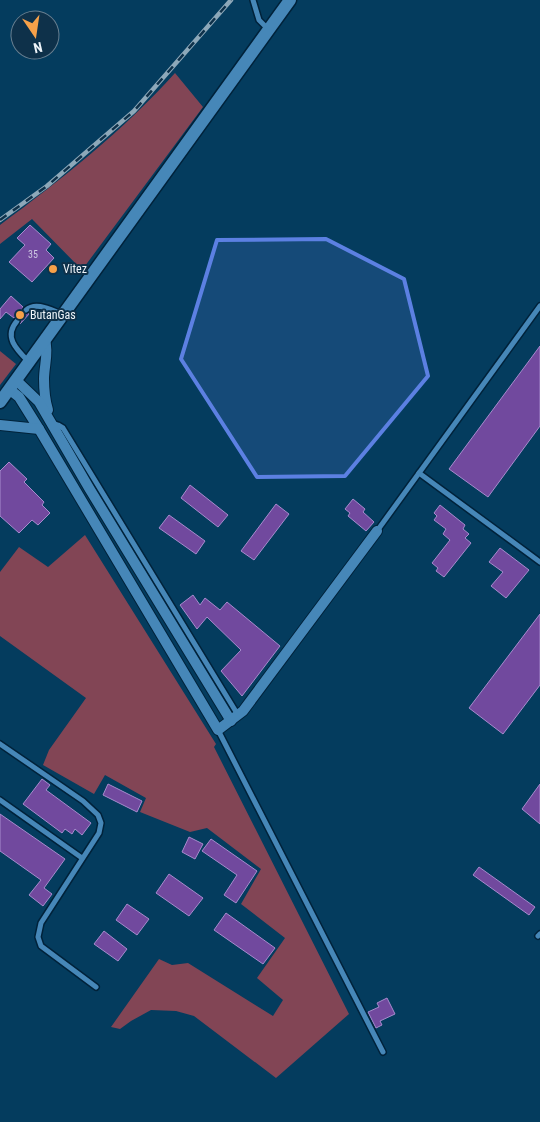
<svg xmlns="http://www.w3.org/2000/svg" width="540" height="1122" font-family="'Roboto Condensed',sans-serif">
<rect width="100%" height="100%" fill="#043c5e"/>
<g fill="#824555">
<path d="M175 73 203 107 82 270 32 219 0 244V225C62 179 123 131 175 73Z"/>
<path d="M0 351 16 364 0 385Z"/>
<path d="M85 535 216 744 214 747 349 1014 276 1078 194 1016 176 1011 151 1010 131 1021 120 1029 111 1027 159 959 172 965 188 963 273 1016 283 1000 257 978 285 938 241 904 261 869 207 828 190 832 140 812 146 798 105 775 94 794 43 765 49 750 86 698 0 636V572L19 547 48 567Z"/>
</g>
<g fill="#71499e" stroke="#a78bcd">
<path d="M30 225 51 244 46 250 54 258 32 282 9 262 25 245 17 238Z"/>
<path d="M11 296 23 307 22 311 24 314 30 313 20 324 21 321 20 318 17 317 14 318 6 312 0 319V309Z"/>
<path d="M540 346V426L488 497 449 469Z"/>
<path d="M9 462 27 479 24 482 44 502 42 505 50 513 38 525 32 520 19 533 0 516V471Z"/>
<path d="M190 485 228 515 218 527 181 498Z"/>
<path d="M353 499 365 509 363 512 374 522 366 531 348 516 350 513 345 509Z"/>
<path d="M276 504 289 514 254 560 241 551Z"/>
<path d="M440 505 465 525 463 529 469 534 465 538 471 543 444 577 436 571 438 568 432 563 450 540 443 534 446 529 434 520 437 516 434 513Z"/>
<path d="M169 515 205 541 196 554 159 528Z"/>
<path d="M500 548 529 570 506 598 491 586 503 572 489 562Z"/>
<path d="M193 595 200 605 205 598 220 610 227 602 280 646 242 696 221 671 241 650 207 617 197 629 180 605Z"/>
<path d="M540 614V685L503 734 469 708Z"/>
<path d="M42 779 50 785 46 790 91 823 82 835 75 829 72 834 65 829 62 833 23 804Z"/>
<path d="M108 784 142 801 137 812 103 795Z"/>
<path d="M540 784V824L522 809Z"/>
<path d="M0 814 65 859 44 888 52 894 43 906 29 895 41 880 0 851Z"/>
<path d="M189 837 203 844 195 859 182 852Z"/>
<path d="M211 839 257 871 236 903 224 895 237 875 202 851Z"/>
<path d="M479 867 535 907 529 915 473 875Z"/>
<path d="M169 874 203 898 189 916 156 893Z"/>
<path d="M127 904 149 919 137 935 116 920Z"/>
<path d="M226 913 275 948 263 964 214 930Z"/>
<path d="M104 931 127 949 118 961 94 944Z"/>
<path d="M387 998 395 1014 380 1021 382 1025 376 1028 368 1012 379 1007 377 1003Z"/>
</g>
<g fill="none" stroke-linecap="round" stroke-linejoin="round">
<defs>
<g id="service">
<path d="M253 0 259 20 268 29"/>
<path d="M26 310C36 301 51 310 62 314"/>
<path d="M17 321C3 337 17 350 29 362"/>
<path d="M52 423 58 425 63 428 238 715"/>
<path d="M419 473 540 562"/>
<path d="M377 531 540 306"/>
<path d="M218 730 383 1052"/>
<path d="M0 744 83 801 98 815 101 823 99 833 41 923 38 937 41 946 96 987"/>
<path d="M0 800 82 858"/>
<path d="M538 936 540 934"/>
</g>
<g id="minor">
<path d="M45 340C49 352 44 366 44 379 44 389 45 400 48 410"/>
<path d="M16 380 39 402 89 488 231 721"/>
<path d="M9 389 19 397 39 429 218 730 243 711 377 531"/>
<path d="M0 425 39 429"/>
</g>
<path id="tertiary" d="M0 402 290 0"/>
</defs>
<use href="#service" stroke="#00223a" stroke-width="8"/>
<use href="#minor" stroke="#00223a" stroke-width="12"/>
<use href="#tertiary" stroke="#00223a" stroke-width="15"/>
<use href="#service" stroke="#4687b8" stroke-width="5"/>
<use href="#minor" stroke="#4687b8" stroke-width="10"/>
<use href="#tertiary" stroke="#4687b8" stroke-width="12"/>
<defs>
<path id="rail" d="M0 220 47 186 134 111 231 0"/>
</defs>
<use href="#rail" stroke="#8da8b9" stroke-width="4.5"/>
<use href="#rail" stroke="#0e314a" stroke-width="2.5" stroke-dasharray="8" stroke-linecap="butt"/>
</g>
<path fill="#5c80e2" fill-opacity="0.2" stroke="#5c80e2" stroke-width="4" stroke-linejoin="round" d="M326 239 404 279 428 376 345 476 257 477 181 359 217 240Z"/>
<g fill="#f7a149" stroke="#0e314a" stroke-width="2">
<circle cx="53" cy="269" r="5"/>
<circle cx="20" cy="315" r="5"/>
</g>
<g text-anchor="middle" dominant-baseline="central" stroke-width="4" stroke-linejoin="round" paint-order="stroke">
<g font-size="10" fill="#cfc9e2">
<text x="33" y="254">35</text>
</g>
<g font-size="12" fill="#eef4f9" stroke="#0e314a" text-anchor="start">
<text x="63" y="269">Vitez</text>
<text x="30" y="315">ButanGas</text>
</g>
</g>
<g transform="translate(35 35) rotate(167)"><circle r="24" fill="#0e314a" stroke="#687f90"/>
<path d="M0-4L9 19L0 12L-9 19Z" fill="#f7a149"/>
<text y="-8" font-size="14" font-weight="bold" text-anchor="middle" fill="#eef4f9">N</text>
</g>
</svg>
